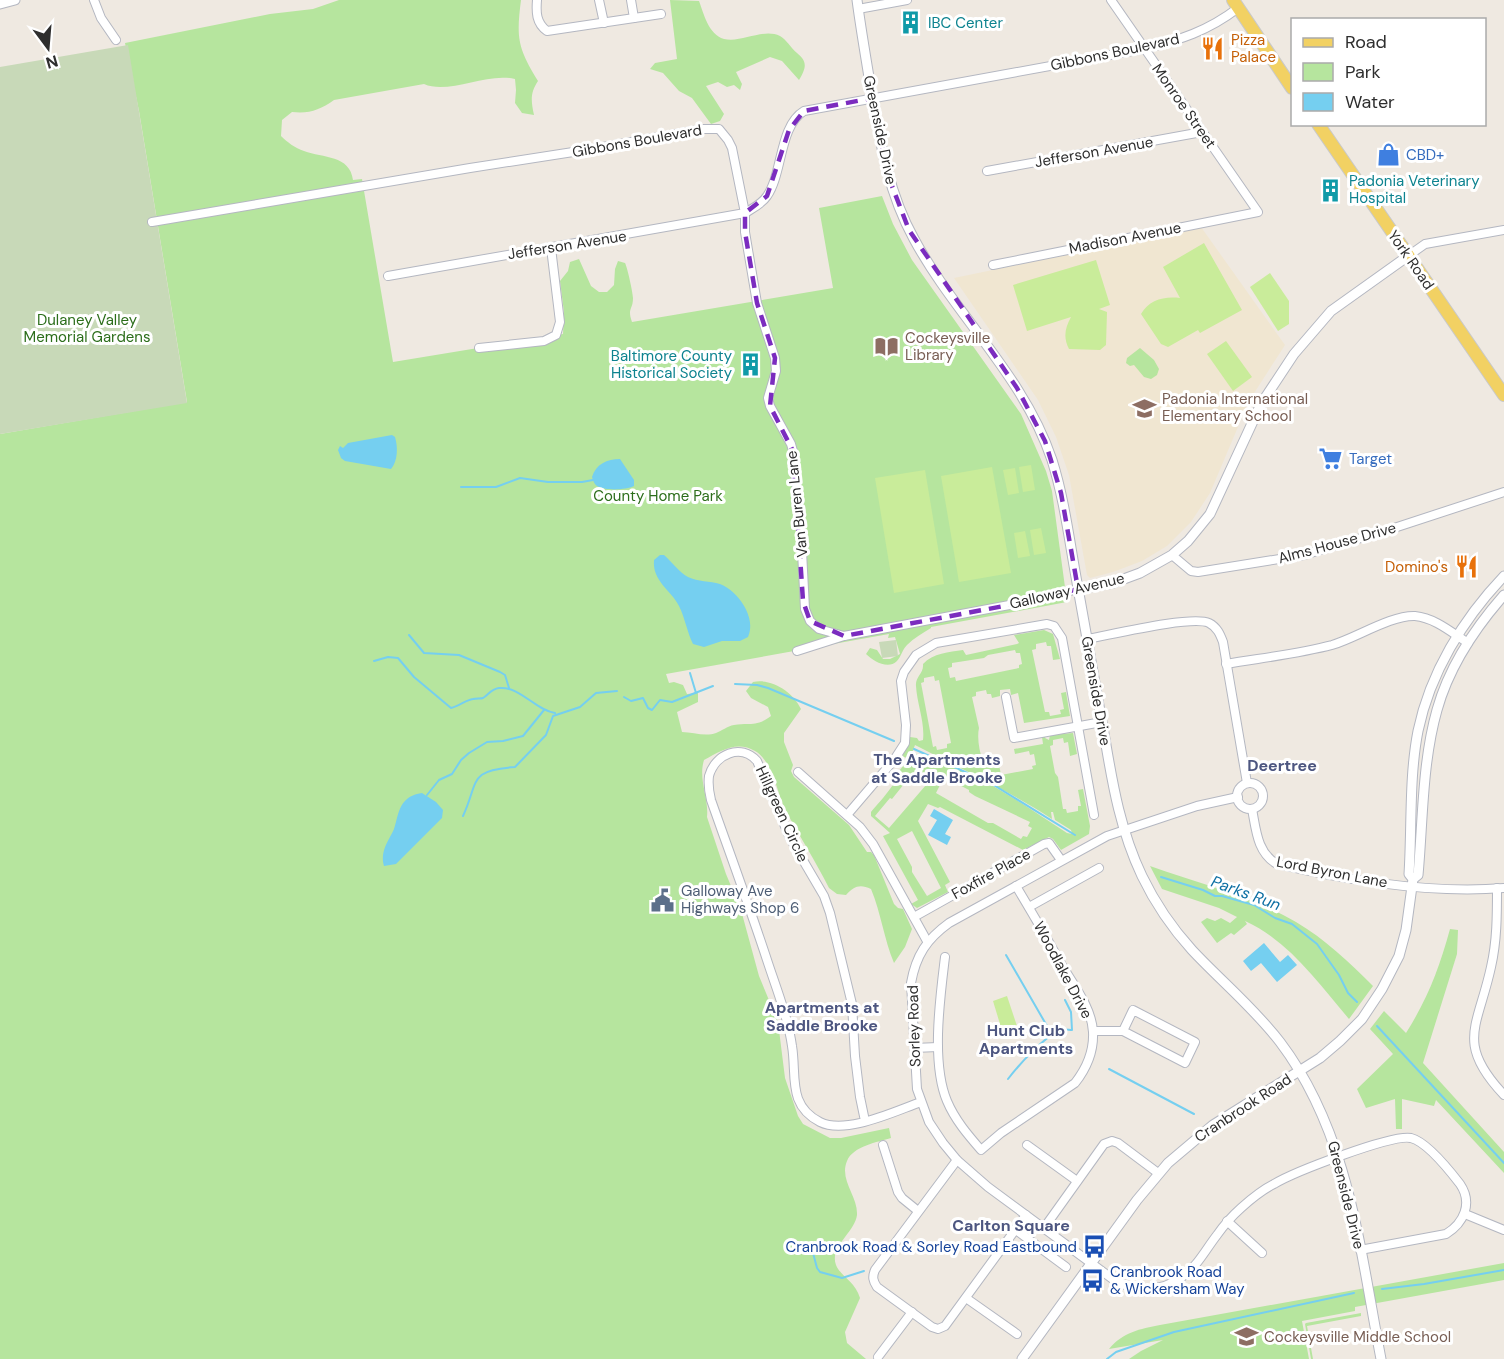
<svg xmlns="http://www.w3.org/2000/svg" width="1504" height="1359" font-family="'DM Sans',sans-serif">
<rect width="100%" height="100%" fill="#efe9e1"/>
<path fill="#f0e6d1" d="M1201 227 1285 345 1249 401 1210 493 1191 522 1167 546 1142 561 1113 572 1090 578 1087 575 1069 475 1056 437 1038 400 954 278Z"/>
<g fill="#b6e59e" fill-rule="evenodd">
<path d="M339 0H521C516 39 518 48 538 81 530 93 531 101 534 115L522 113 515 103 516 90 515 79C486 72 449 95 424 84L334 100C320 110 309 114 292 112L282 120 281 136C287 142 295 148 304 151 323 158 350 155 353 180L362 179 393 362 563 334 564 312 560 281 568 271 570 262 579 259 591 286 599 292H607L614 285 615 269 618 261 625 263C627 266 633 293 633 298 633 310 627 308 632 322L833 288 819 208 882 196 893 224 912 260 1021 414 1046 471 1052 491 1067 602 931 627V628C923 633 914 638 907 645 902 650 901 657 897 661 888 670 873 661 866 654L870 648 877 650 883 659H890L900 654 895 637 888 638 889 634 666 674 669 683 674 682 683 685 687 694 698 693V702L677 712 682 732C693 732 705 737 716 733 722 731 727 726 734 725 750 722 755 728 771 716L768 707 751 698 746 691 753 682C772 678 793 692 801 709L784 733V742L793 765 791 771 794 777 849 825 867 852H871L874 855 894 904 898 908 903 909 912 929 905 947 894 963C884 939 881 913 871 889 860 884 854 886 846 895L837 894 829 888C816 862 800 837 786 811 777 794 773 761 755 751 737 740 720 751 704 760 698 780 709 797 707 817L726 874 741 910 759 976 778 1022 785 1078 798 1116 803 1124 830 1138H841L889 1128 891 1138C878 1142 853 1146 847 1161 839 1180 858 1196 857 1215 855 1232 829 1247 836 1265 841 1277 855 1281 860 1298L845 1332 847 1343 866 1359H0V434L187 402 139 111 125 43 270 14 313 9Z"/>
<path d="M670 0 699 1C704 14 708 34 724 39 742 43 763 28 780 36 786 39 791 48 797 53 808 62 806 68 799 80L782 61 770 57 736 72 742 84 740 90 734 85 727 87 718 82 706 86 724 114 720 121 711 124 692 98 679 91 663 73 650 69 655 63 677 59Z"/>
<path d="M1140 348 1154 360 1159 369 1157 375 1151 379 1144 377 1134 365 1130 366 1126 363 1127 358Z"/>
<path d="M1044 630 1053 634 1060 659 1053 660 1051 646H1047L1046 642 1036 644V649L1032 650 1045 712H1049L1050 716 1061 714 1060 710 1064 709 1061 693 1066 692 1070 716 1024 723 1018 693 1011 695 1010 689 1000 690V696L992 698 991 694H987L986 690 976 692V696L972 697 979 728C977 737 979 751 983 761L998 759 1001 775 1033 769 1032 766 1036 765 1034 754 1030 755 1029 751 1015 754 1014 749 1043 744 1042 737 1046 736 1045 738 1049 740 1050 735 1073 733 1077 754 1070 756 1068 742 1064 743 1063 738 1053 740V745L1050 746 1055 773 1058 777 1063 809H1066L1067 813 1078 811V806H1081L1078 790 1083 789 1090 826 1089 834 1061 850 1053 839 1049 837 1023 850 940 807 938 808 928 804 918 821 950 882 945 885 948 892 917 908 911 904 918 900 883 836 890 833 871 816V812C878 804 900 780 899 771L909 759 902 756 910 737 917 738 919 741 923 740C925 722 917 704 916 686 915 677 924 673 923 664 933 653 949 652 963 650L966 655 1017 644 1019 643 1014 635ZM1015 650 1016 653H1020L1022 664 1019 665V668L956 681 955 677 950 678 948 668 952 667V663L984 658 988 655ZM934 676 935 681 939 680 951 743 947 744V748L937 750 936 746 933 747 921 683 924 682V678ZM915 745C961 769 1008 790 1052 819L1051 812H1053L1055 820 1071 830 1072 834 1067 833C1019 802 969 765 912 753ZM918 772 926 779 923 782 926 785 889 828 875 816 890 798 892 799 912 774 915 776ZM944 777 969 790V792L975 796 1030 822 1028 826 1032 828 1027 837 1023 836 1021 839 993 823H988L936 793ZM912 831 941 888 927 896 912 872V867L897 839Z"/>
<path d="M1150 866C1198 883 1251 896 1296 922 1325 939 1349 962 1373 986L1349 1019C1318 983 1289 941 1245 921L1247 924 1234 935 1231 933 1217 943 1201 922 1207 918 1215 921 1221 918 1230 923 1237 917 1219 908 1162 889Z"/>
<path d="M1450 929 1458 930 1457 954 1423 1063 1504 1152V1173L1436 1100 1434 1106 1402 1099V1129H1396L1395 1099 1366 1108 1357 1089 1393 1054 1370 1029 1384 1011 1406 1033C1428 998 1439 969 1450 929Z"/>
<path d="M1504 1263V1280L1355 1307V1311L1302 1321 1309 1359H1129L1141 1351 1163 1340 1109 1349C1123 1332 1140 1329 1160 1325Z"/>
<path d="M1361 1313V1316L1307 1326 1313 1359H1311L1305 1324 1306 1323Z"/>
</g>
<g fill="#c8d9b8">
<path d="M128 45 187 403 0 434V67Z"/>
<path d="M896 640 898 656 882 658 879 642Z"/>
</g>
<g fill="#c9ec9a">
<path d="M1204 243 1242 310 1200 333 1198 330 1168 347 1161 344 1141 314C1149 300 1164 296 1180 298L1163 267Z"/>
<path d="M1096 260 1110 305 1099 309 1107 312 1106 345 1100 350 1069 349C1063 337 1065 328 1071 317L1027 331 1013 285Z"/>
<path d="M1270 273 1289 301V324L1278 331 1250 287Z"/>
<path d="M1226 341 1252 377 1233 391 1207 354Z"/>
<path d="M1031 465 1035 490 1023 492 1019 467Z"/>
<path d="M992 467 1011 573 959 582 941 476Z"/>
<path d="M1015 468 1019 493 1008 495 1003 470Z"/>
<path d="M925 470 944 584 894 593 875 478Z"/>
<path d="M1041 528 1046 553 1034 555 1030 530Z"/>
<path d="M1025 531 1030 556 1018 558 1014 533Z"/>
<path d="M1007 996 1018 1029 1003 1034 993 1001Z"/>
</g>
<g fill="#75cff0">
<path d="M392 435 395 437C398 447 398 461 391 469L345 461 341 458 338 450 340 446 343 448 348 443Z"/>
<path d="M620 459 634 480V486C626 490 605 491 597 486 594 484 593 480 592 477 596 464 607 459 620 459Z"/>
<path d="M660 555H664C672 562 679 572 688 577 698 582 710 581 720 584 738 591 757 618 748 637L740 641H722L704 647 693 644C687 632 685 618 679 606 671 590 652 581 654 560Z"/>
<path d="M422 793 436 802 443 810 442 818 396 864 384 866C380 851 388 842 394 829 397 820 398 809 404 802 409 796 415 794 422 793Z"/>
<path d="M934 809 953 820 945 834 951 837 947 845 928 835 937 820 930 816Z"/>
<path d="M1264 943 1280 962 1288 955 1297 965 1277 982 1261 963 1251 971 1243 961Z"/>
</g>
<g fill="none" stroke-linecap="round" stroke-linejoin="round">
<g stroke="#75cff0" stroke-width="2">
<path d="M461 487H496L520 478 548 482H582L593 480"/>
<path d="M409 635 424 653 459 655 500 672 505 675 509 688"/>
<path d="M374 661 388 657 398 658 414 677 451 708C459 706 466 700 473 699 476 698 481 699 483 698 489 694 491 689 499 688 520 686 535 710 555 713"/>
<path d="M690 673 696 693"/>
<path d="M735 684 757 685 768 688 894 741"/>
<path d="M624 697 631 701 643 698 648 708 652 710 660 700 672 702 713 686"/>
<path d="M914 749 992 784 1075 835"/>
<path d="M427 795 439 780 452 774 461 760 469 753 487 742 503 741 523 736 544 710"/>
<path d="M463 816C479 781 468 770 515 767L546 735 553 716 580 707 596 693 617 691"/>
<path d="M1161 877 1203 890 1215 896H1222L1254 905 1275 918 1292 924 1317 944 1339 975 1348 993 1357 1002"/>
<path d="M1006 955 1047 1026"/>
<path d="M1377 1026 1504 1163"/>
<path d="M1109 1069 1194 1114"/>
<path d="M1008 1079C1018 1066 1046 1034 1062 1030 1065 1029 1069 1030 1072 1030L1071 1012 1065 1000"/>
<path d="M813 1253 817 1268 820 1272 842 1278 864 1271"/>
<path d="M1382 1289 1424 1284 1504 1270"/>
<path d="M1107 1359 1116 1352 1174 1332 1354 1293"/>
</g>
<defs>
<g id="minor">
<path d="M94 0 101 18 116 40"/>
<path d="M537 0C536 12 536 23 547 31L661 14"/>
<path d="M599 0 604 23"/>
<path d="M631 0 634 18"/>
<path d="M858 9 907 0"/>
<path d="M987 171 1202 132"/>
<path d="M152 222 470 168 586 150 704 129H719L728 140 732 148 745 213V232L757 303 775 358 776 371 768 398 770 406 791 444 793 451 801 532 805 609 810 621 819 629 844 636"/>
<path d="M1408 256 1425 244 1504 230"/>
<path d="M993 265 1258 212 1111 0"/>
<path d="M388 276 745 213C753 208 762 204 767 196 783 173 779 126 804 111L1143 49C1180 40 1208 31 1238 8"/>
<path d="M479 348 544 341 556 335 560 322 551 248"/>
<path d="M1172 555 1191 571 1198 572 1304 555 1391 529 1504 492"/>
<path d="M1087 639C1110 635 1192 615 1209 623 1217 627 1220 634 1223 642L1247 783"/>
<path d="M797 651 844 636 1036 600 1078 589"/>
<path d="M1226 664C1261 658 1298 654 1332 645 1356 638 1391 615 1415 616 1435 618 1451 632 1468 643"/>
<path d="M1006 697 1014 738 1102 722"/>
<path d="M798 772 860 827 873 844 927 941"/>
<circle cx="1250" cy="796" r="13"/>
<path d="M1238 797 1197 806 1107 836 949 923C927 939 916 955 911 983L917 1089 929 1122 943 1143 957 1160 988 1187 1114 1280C1136 1292 1161 1292 1182 1277 1197 1267 1206 1249 1217 1235 1224 1225 1232 1216 1241 1208 1251 1199 1262 1190 1274 1184 1294 1172 1392 1134 1411 1138 1427 1142 1450 1171 1460 1184 1473 1203 1464 1223 1446 1234L1360 1250"/>
<path d="M1252 809C1256 829 1257 853 1277 864 1350 881 1429 894 1504 888"/>
<path d="M847 815 894 760 905 743 906 725 901 681 904 672 916 655 936 643 1047 624 1054 626 1062 638 1094 815"/>
<path d="M1497 888C1497 915 1497 941 1491 967 1478 1027 1455 1043 1504 1095"/>
<path d="M1029 907 1099 868"/>
<path d="M914 917 1044 844 1049 843 1061 860"/>
<path d="M945 957C940 998 931 1063 947 1101 955 1120 968 1135 981 1150L1001 1133 1075 1083C1086 1069 1094 1052 1093 1032 1092 1007 1072 983 1060 962 1046 936 1031 911 1016 886"/>
<path d="M1093 1031H1123L1185 1063 1195 1042 1133 1010 1123 1031"/>
<path d="M914 1048 938 1047"/>
<path d="M865 1121 860 1097 855 1056 852 1004 830 913 824 896 790 838 757 761C741 743 715 754 709 776 708 784 709 792 711 800 730 854 750 908 768 963 777 990 788 1018 792 1046 797 1076 787 1105 820 1122 846 1135 895 1111 921 1102"/>
<path d="M883 1145 898 1192 902 1198 918 1211"/>
<path d="M1027 1145 1077 1181"/>
<path d="M957 1160 875 1270C872 1277 873 1281 877 1287L932 1327 938 1329 945 1326 1026 1215"/>
<path d="M1465 1214 1504 1230"/>
<path d="M1227 1221 1262 1253"/>
<path d="M1044 1228 1104 1144 1112 1141 1118 1143 1158 1173"/>
<path d="M1016 1230 1066 1267"/>
<path d="M966 1298 1017 1334"/>
<path d="M878 1357 912 1312"/>
</g>
<g id="tertiary">
<path d="M857 0C861 30 866 59 871 89 880 141 888 192 914 239 955 315 1024 376 1052 460 1064 498 1069 538 1076 577 1086 631 1095 685 1105 739 1113 787 1121 832 1142 876 1155 903 1172 928 1192 950 1221 981 1254 1008 1280 1042 1349 1133 1360 1250 1381 1359"/>
<path d="M0 4 15 0"/>
<path d="M1078 589 1113 583 1140 573 1172 555 1188 541 1210 514 1261 404 1294 354 1331 311 1408 256"/>
<path d="M1413 879 1418 875C1423 821 1422 763 1437 710 1449 667 1475 628 1504 595"/>
<path d="M1022 1359 1137 1200 1168 1163 1213 1125 1320 1058 1340 1041 1362 1019 1382 989 1399 956 1406 930 1413 879 1409 874C1412 827 1409 777 1418 731 1430 673 1463 619 1504 576"/>
</g>
<g id="primary">
<path d="M1233 0 1292 88"/>
<path d="M1318 124 1504 395"/>
</g>
</defs>
<use href="#minor" stroke="#b4b7c1" stroke-width="10"/>
<use href="#tertiary" stroke="#b4b7c1" stroke-width="11"/>
<use href="#primary" stroke="#c9c9c9" stroke-width="14"/>
<use href="#minor" stroke="#fff" stroke-width="8"/>
<use href="#tertiary" stroke="#fff" stroke-width="9"/>
<use href="#primary" stroke="#f2d163" stroke-width="12"/>
</g>
<path fill="none" stroke="#7b2cbf" stroke-width="4.5" stroke-dasharray="12 8" stroke-linejoin="round" d="M873 98 887 173 909 230 1017 388 1045 441 1061 493 1078 589 1036 600 844 636 810 621 803 601 793 451 770 406 775 358 757 303 745 232V213L767 196 789 130 804 111Z"/>
<defs>
<symbol id="building-bare" viewBox="-9 -9 18 18"><path d="M-4-6H4V6H1V3H-1V6H-4ZM-2.5-4.3h1.7v1.8h-1.7ZM.8-4.3h1.7v1.8H.8ZM-2.5-1h1.7V.8h-1.7ZM.8-1h1.7V.8H.8Z" fill="#0f9aa8" stroke="#fff" stroke-width="2.5" paint-order="stroke"/></symbol>
<symbol id="restaurant-bare" viewBox="-9 -9 18 18"><path d="M-5-6h1v4h1v-4h1v4h1v-4h1v5L-1.5 .5V6h-2V.5L-5-1ZM5-6V6H3V1.5H1.5Q1.5-4 5-6Z" fill="#e8710a" stroke="#fff" stroke-width="2.5" paint-order="stroke"/></symbol>
<symbol id="shop-bare" viewBox="-9 -9 18 18"><path d="M-5-2.5h2.3a2.7 3.5 0 0 1 5.4 0H5L5.5 6h-11ZM-1.5-2.5h3a1.5 2.3 0 0 0-3 0Z" fill="#3f7fe0" stroke="#fff" stroke-width="2.5" paint-order="stroke"/></symbol>
<symbol id="library-bare" viewBox="-9 -9 18 18"><path d="M-6-4Q-3-5.5-.7-3.5V5Q-3 3-6 4ZM6-4Q3-5.5 .7-3.5V5Q3 3 6 4Z" fill="#8d6e63" stroke="#fff" stroke-width="2.5" paint-order="stroke"/></symbol>
<symbol id="school-bare" viewBox="-9 -9 18 18"><path d="M0-5L7-2L0 1L-7-2ZM-4 1L0 2.5L4 1V4Q0 6-4 4Z" fill="#8d6e63" stroke="#fff" stroke-width="2.5" paint-order="stroke"/></symbol>
<symbol id="supermarket-bare" viewBox="-9 -9 18 18"><path d="M-6-5.5h2.5l.6 2H6L4.5 2H-2.5L-4.4-4H-6ZM-1.5 3.2a1.3 1.3 0 1 0 .1 0ZM3 3.2a1.3 1.3 0 1 0 .1 0Z" fill="#3f7fe0" stroke="#fff" stroke-width="2.5" paint-order="stroke"/></symbol>
<symbol id="civic-bare" viewBox="-9 -9 18 18"><path d="M-.6-6.5H3V-4.5H.6V-3L4-1V1h2V6H-6V1h2V-1L-.6-3ZM-1.2 2.5V6h2.4V2.5Z" fill="#5c6f8a" stroke="#fff" stroke-width="2.5" paint-order="stroke"/></symbol>
<symbol id="bus-bare" viewBox="-9 -9 18 18"><path d="M-5-6H5V4H4V6H2V4H-2V6H-4V4H-5ZM-3.5-4V0h7V-4ZM-3.5 1.2v1.5H-2V1.2ZM2 1.2v1.5H3.5V1.2Z" fill="#1a4fb4" stroke="#fff" stroke-width="2.5" paint-order="stroke"/></symbol>
</defs>
<g fill-rule="evenodd">
<use href="#building-bare" x="894" y="6" width="33" height="33"/>
<use href="#restaurant-bare" x="1196" y="32" width="33" height="33"/>
<use href="#shop-bare" x="1372" y="138" width="33" height="33"/>
<use href="#building-bare" x="1314" y="174" width="33" height="33"/>
<use href="#library-bare" x="870" y="330" width="33" height="33"/>
<use href="#building-bare" x="734" y="348" width="33" height="33"/>
<use href="#school-bare" x="1128" y="392" width="33" height="33"/>
<use href="#supermarket-bare" x="1314" y="442" width="33" height="33"/>
<use href="#restaurant-bare" x="1450" y="550" width="33" height="33"/>
<use href="#civic-bare" x="646" y="884" width="33" height="33"/>
<use href="#bus-bare" x="1078" y="1230" width="33" height="33"/>
<use href="#bus-bare" x="1076" y="1264" width="33" height="33"/>
<use href="#school-bare" x="1230" y="1320" width="33" height="33"/>
</g>
<g text-anchor="middle" dominant-baseline="central" stroke-width="6" stroke-linejoin="round" paint-order="stroke">
<g font-size="15" fill="#0d838f" stroke="#fff" text-anchor="start">
<text x="928" y="23">IBC Center</text>
<text x="1349" y="181">Padonia Veterinary<tspan x="1349" dy="17">Hospital</tspan></text>
<text x="732" y="356" text-anchor="end">Baltimore County<tspan x="732" dy="17">Historical Society</tspan></text>
</g>
<g font-size="15" fill="#c56008" stroke="#fff" text-anchor="start">
<text x="1231" y="40">Pizza<tspan x="1231" dy="17">Palace</tspan></text>
<text x="1448" y="567" text-anchor="end">Domino's</text>
</g>
<g font-size="15" fill="#2e2e2e" stroke="#fff">
<text transform="translate(1115 52) rotate(-12)">Gibbons Boulevard</text>
<text transform="translate(1184 106) rotate(55)">Monroe Street</text>
<text transform="translate(880 130) rotate(78)">Greenside Drive</text>
<text transform="translate(637 141) rotate(-10)">Gibbons Boulevard</text>
<text transform="translate(1094 152) rotate(-10)">Jefferson Avenue</text>
<text transform="translate(1125 238) rotate(-11)">Madison Avenue</text>
<text transform="translate(567 245) rotate(-9)">Jefferson Avenue</text>
<text transform="translate(1411 260) rotate(55)">York Road</text>
<text transform="translate(797 504) rotate(-96)">Van Buren Lane</text>
<text transform="translate(1337 543) rotate(-15)">Alms House Drive</text>
<text transform="translate(1067 591) rotate(-13)">Galloway Avenue</text>
<text transform="translate(1096 691) rotate(80)">Greenside Drive</text>
<text transform="translate(782 814) rotate(65)">Hillgreen Circle</text>
<text transform="translate(1332 872) rotate(11)">Lord Byron Lane</text>
<text transform="translate(991 874) rotate(-29)">Foxfire Place</text>
<text transform="translate(1063 970) rotate(62)">Woodlake Drive</text>
<text transform="translate(914 1026) rotate(-92)">Sorley Road</text>
<text transform="translate(1243 1108) rotate(-33)">Cranbrook Road</text>
<text transform="translate(1346 1195) rotate(76)">Greenside Drive</text>
</g>
<g font-size="15" fill="#366cbe" stroke="#fff" text-anchor="start">
<text x="1406" y="155">CBD+</text>
<text x="1349" y="459">Target</text>
</g>
<g font-size="15" fill="#2c6e1b" stroke="#fff">
<text x="87" y="320">Dulaney Valley<tspan x="87" dy="17">Memorial Gardens</tspan></text>
<text x="658" y="496">County Home Park</text>
</g>
<g font-size="15" fill="#785e54" stroke="#fff" text-anchor="start">
<text x="905" y="338">Cockeysville<tspan x="905" dy="17">Library</tspan></text>
<text x="1162" y="399">Padonia International<tspan x="1162" dy="17">Elementary School</tspan></text>
<text x="1264" y="1337">Cockeysville Middle School</text>
</g>
<g font-size="15" fill="#4e5e75" stroke="#fff" text-anchor="start">
<text x="681" y="891">Galloway Ave<tspan x="681" dy="17">Highways Shop 6</tspan></text>
</g>
<g font-size="15" fill="#164399" stroke="#fff" text-anchor="end">
<text x="1077" y="1247">Cranbrook Road &amp; Sorley Road Eastbound</text>
<text x="1110" y="1272" text-anchor="start">Cranbrook Road<tspan x="1110" dy="17">&amp; Wickersham Way</tspan></text>
</g>
<g font-size="16" font-weight="bold" fill="#4d5680" stroke="#fff">
<text x="937" y="759">The Apartments<tspan x="937" dy="18">at Saddle Brooke</tspan></text>
<text x="1282" y="765">Deertree</text>
<text x="822" y="1007">Apartments at<tspan x="822" dy="18">Saddle Brooke</tspan></text>
<text x="1026" y="1030">Hunt Club<tspan x="1026" dy="18">Apartments</tspan></text>
<text x="1011" y="1225">Carlton Square</text>
</g>
<g font-size="16" font-style="italic" fill="#0d6fa3" stroke="#fff">
<text transform="translate(1246 893) rotate(20)">Parks Run</text>
</g>
</g>
<rect x="1291" y="18" width="195" height="108" fill="#ffffff" stroke="#ababab" stroke-width="1.5"/>
<rect x="1303" y="38" width="30" height="9" fill="#f2d163" stroke="#ababab" stroke-width="1.5"/>
<text x="1345" y="48" font-size="18" fill="#2e2e2e">Road</text>
<rect x="1303" y="63" width="30" height="18" fill="#b6e59e" stroke="#ababab" stroke-width="1.5"/>
<text x="1345" y="78" font-size="18" fill="#2e2e2e">Park</text>
<rect x="1303" y="93" width="30" height="18" fill="#75cff0" stroke="#ababab" stroke-width="1.5"/>
<text x="1345" y="108" font-size="18" fill="#2e2e2e">Water</text>
<g transform="translate(48 48) rotate(164)" stroke="#ffffff" stroke-width="4.5" paint-order="stroke">
<path d="M0-4.5L10 22L0 15L-10 22Z" fill="#2e2e2e"/>
<text y="-9" font-size="16" font-weight="bold" text-anchor="middle" fill="#2e2e2e">N</text>
</g>
</svg>
